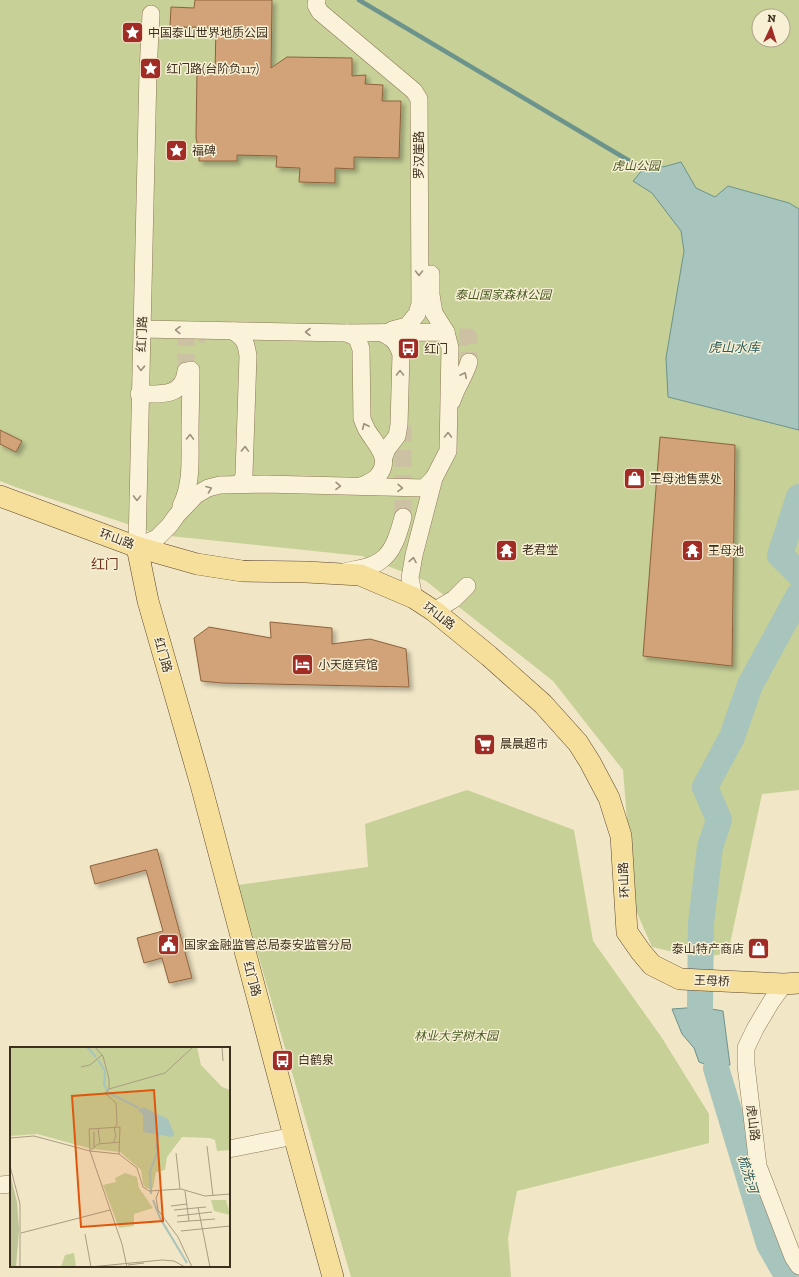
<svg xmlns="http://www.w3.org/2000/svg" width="799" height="1277" font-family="'Zilla Slab','Noto Sans SC',serif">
<defs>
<filter id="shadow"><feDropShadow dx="3.5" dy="3.5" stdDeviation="2" flood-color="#0004"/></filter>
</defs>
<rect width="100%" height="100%" fill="#f1e6c5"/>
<g fill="#c6d097" fill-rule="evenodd">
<path d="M0 0H799V790L762 794 728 953 700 958 652 947 634 906 623 770 553 681 426 581 362 556 161 535 18 488 0 481ZM759 16H783V40H759Z"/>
<path d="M467 790 574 830 593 941 662 1038 709 1114V1143L517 1191 508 1238 511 1277H351L238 885 368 867 365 824Z"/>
</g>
<g fill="#a7c4bd" stroke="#6c938c">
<path d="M650 161 663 167 681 162 696 188 715 197 728 186 789 203 799 209V430L668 397 666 358 684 251 681 231 652 193 633 181Z"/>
<path d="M700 1007 723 1011 730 1065 716 1068 699 1062 694 1048 682 1034 672 1009Z"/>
</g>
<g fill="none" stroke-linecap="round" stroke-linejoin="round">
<path stroke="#6c938c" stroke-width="4.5" d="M359 0 643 169"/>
<g stroke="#a7c4bd" stroke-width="26">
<path d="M799 497 780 555 799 574"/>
<path d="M700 1007 701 923 710 847 719 820 705 787 732 737 750 685 799 595"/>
<path d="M716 1068 769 1244 788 1277"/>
</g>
</g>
<g fill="#d2a378" stroke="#8e623d" filter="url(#shadow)">
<path d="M195 0H272L271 68 287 57 352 58V76L366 75 365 84 383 85 382 101H401L399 158 354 157V169L335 168V183L299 182 300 168 276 167 277 156 237 155V161H199V151L196 138 197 72 215 73 216 27H170L171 7 194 8Z"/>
<path d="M0 430 22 441 16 452 0 444Z"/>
<path d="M660 437 735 445 732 666 643 656Z"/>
<path d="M270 622 332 628V644L370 639 406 649 409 687 222 683 201 681 194 638 209 627 271 638Z"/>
<path d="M157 849 192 978 169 983 162 958 144 963 137 938 163 931 146 870 95 884 90 866Z"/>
</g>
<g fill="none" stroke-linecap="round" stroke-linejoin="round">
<g stroke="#cdc1a4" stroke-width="17" stroke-dasharray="17 8" stroke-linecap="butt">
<path d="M434 336 469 337V362"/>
<path d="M186 371V334H205"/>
<path d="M403 517V419"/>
</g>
<defs>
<g id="minor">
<path d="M317 0 316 5 320 12 414 91 419 99 420 304 417 314 407 326 392 330"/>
<path d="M151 14 148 72 137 547 157 538 169 526 177 515 196 495 208 488 220 485 264 484 424 488 434 478"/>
<path d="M431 274V295L434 313 446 332"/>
<path d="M142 329 347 333 446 332 450 348 448 451 434 478 414 555 410 578 414 598"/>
<path d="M233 331C245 339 246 342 248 356L244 474 243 480 237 484"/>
<path d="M347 333 357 338 361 349 362 418C363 422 365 426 367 430 376 445 393 459 377 477 373 481 366 484 361 486"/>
<path d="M382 333C394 339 396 341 401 354L399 425 397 436 387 449 384 457"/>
<path d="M139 394C161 394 183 397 186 371"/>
<path d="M452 401C456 387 465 376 469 362"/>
<path d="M181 506C192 485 190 459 190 436 190 414 191 392 191 370"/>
<path d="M344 572C355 569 371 568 380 561 394 552 399 532 403 517"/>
<path d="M434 611 454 599 467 586"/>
<path d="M784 984 771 1002 755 1029 746 1048V1065L758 1166 793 1257 799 1266"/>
<path d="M229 1149 294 1136"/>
<path d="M0 1185 11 1184"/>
</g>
<g id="major">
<path d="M0 496 137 547 197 564 242 571 306 572 360 575 414 598 434 611 489 656 543 704 578 743 590 762 609 798 621 836 627 932 641 952 652 965 680 979 784 984 799 983"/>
<path d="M137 547 148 601 201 785 294 1136 333 1277"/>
</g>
</defs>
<use href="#minor" stroke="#8d7859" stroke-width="18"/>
<use href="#major" stroke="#5b462e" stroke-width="22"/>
<use href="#minor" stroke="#fbf3d9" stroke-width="17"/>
<use href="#major" stroke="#f6df9b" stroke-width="21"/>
</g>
<defs><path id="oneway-chevron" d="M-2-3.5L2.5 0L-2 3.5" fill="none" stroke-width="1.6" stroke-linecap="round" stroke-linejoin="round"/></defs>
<g stroke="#9c917c">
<use href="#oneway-chevron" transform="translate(419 273) rotate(90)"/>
<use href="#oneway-chevron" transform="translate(178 330) rotate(-179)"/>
<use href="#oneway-chevron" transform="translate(308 332) rotate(-180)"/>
<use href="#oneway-chevron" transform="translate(141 368) rotate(92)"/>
<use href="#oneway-chevron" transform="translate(400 373) rotate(-90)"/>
<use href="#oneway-chevron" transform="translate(464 375) rotate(-64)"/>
<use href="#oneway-chevron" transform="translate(365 426) rotate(-115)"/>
<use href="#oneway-chevron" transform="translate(448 435) rotate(-89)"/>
<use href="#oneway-chevron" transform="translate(190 437) rotate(-89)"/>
<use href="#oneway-chevron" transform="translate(245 449) rotate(-88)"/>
<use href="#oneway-chevron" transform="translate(338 486) rotate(1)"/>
<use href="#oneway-chevron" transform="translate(400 488) rotate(2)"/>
<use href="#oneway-chevron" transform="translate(209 489) rotate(-21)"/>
<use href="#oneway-chevron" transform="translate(137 498) rotate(91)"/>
<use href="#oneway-chevron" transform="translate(413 560) rotate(-80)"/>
</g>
<defs>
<symbol id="sight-square" viewBox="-11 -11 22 22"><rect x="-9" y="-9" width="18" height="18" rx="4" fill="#a12c25" stroke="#f8f0d5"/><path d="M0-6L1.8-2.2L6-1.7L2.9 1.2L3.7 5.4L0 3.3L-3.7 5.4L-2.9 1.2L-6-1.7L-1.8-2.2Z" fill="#fff"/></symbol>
<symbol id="bus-square" viewBox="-11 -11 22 22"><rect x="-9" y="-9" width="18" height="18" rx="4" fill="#a12c25" stroke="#f8f0d5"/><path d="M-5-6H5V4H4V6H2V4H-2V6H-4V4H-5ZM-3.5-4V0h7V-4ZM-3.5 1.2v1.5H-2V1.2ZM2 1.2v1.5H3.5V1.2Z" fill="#fff"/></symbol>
<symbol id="shop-square" viewBox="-11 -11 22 22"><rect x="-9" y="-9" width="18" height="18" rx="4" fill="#a12c25" stroke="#f8f0d5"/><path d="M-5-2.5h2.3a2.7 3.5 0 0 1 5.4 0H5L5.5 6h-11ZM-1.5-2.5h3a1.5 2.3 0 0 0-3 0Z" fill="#fff"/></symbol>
<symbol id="temple-square" viewBox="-11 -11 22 22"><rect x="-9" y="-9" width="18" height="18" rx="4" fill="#a12c25" stroke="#f8f0d5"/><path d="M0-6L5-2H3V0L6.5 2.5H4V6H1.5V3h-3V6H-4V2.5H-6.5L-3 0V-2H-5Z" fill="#fff"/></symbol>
<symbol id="hotel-square" viewBox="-11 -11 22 22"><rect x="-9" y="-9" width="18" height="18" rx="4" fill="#a12c25" stroke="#f8f0d5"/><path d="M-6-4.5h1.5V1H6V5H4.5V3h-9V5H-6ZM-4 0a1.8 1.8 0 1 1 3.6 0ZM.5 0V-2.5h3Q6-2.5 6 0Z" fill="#fff"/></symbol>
<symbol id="supermarket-square" viewBox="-11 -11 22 22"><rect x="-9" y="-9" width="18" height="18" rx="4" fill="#a12c25" stroke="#f8f0d5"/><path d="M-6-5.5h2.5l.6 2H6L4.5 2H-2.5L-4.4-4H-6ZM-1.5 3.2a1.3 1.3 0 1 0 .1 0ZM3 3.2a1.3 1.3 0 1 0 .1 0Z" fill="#fff"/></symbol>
<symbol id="civic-square" viewBox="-11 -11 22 22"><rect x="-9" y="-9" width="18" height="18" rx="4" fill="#a12c25" stroke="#f8f0d5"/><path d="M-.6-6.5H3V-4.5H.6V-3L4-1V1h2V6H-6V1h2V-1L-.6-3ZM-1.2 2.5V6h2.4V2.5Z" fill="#fff"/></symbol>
</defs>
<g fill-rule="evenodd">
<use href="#sight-square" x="120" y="20" width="25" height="25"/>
<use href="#sight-square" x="138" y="56" width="25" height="25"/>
<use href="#sight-square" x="164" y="138" width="25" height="25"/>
<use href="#bus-square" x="396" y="336" width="25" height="25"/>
<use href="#shop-square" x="622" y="466" width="25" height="25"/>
<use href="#temple-square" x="494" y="538" width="25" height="25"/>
<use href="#temple-square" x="680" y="538" width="25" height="25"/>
<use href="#hotel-square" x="290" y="652" width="25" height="25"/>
<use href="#supermarket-square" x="472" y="732" width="25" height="25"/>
<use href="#civic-square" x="156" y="932" width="25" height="25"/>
<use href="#shop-square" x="746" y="936" width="25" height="25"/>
<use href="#bus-square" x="270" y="1048" width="25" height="25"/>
</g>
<g text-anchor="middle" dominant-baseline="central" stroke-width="3" stroke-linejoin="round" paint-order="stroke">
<g font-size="12" fill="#3d2f1e" stroke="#f8f0d5" text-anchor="start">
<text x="148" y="33">中国泰山世界地质公园</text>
<text x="166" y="69">红门路(台阶负117)</text>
<text x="192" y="151">福碑</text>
<text x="424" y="349">红门</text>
<text x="650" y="479">王母池售票处</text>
<text x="522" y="550">老君堂</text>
<text x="708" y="551">王母池</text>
<text x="318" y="665">小天庭宾馆</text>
<text x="500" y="744">晨晨超市</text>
<text x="184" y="945">国家金融监管总局泰安监管分局</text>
<text x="744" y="949" text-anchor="end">泰山特产商店</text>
<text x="298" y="1060">白鹤泉</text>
</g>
<g font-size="12" fill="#3d2f1e" stroke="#f8f0d5">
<text transform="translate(419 155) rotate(-90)">罗汉崖路</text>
<text transform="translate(142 334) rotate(-88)">红门路</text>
<text transform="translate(117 539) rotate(20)">环山路</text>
<text transform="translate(439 616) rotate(37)">环山路</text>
<text transform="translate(163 655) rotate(74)">红门路</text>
<text transform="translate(624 880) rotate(-93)">环山路</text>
<text transform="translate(252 979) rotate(75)">红门路</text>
<text transform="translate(712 981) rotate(2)">王母桥</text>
<text transform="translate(753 1123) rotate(83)">虎山路</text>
</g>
<g font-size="12" font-style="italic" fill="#495a23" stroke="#f8f0d5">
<text x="636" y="166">虎山公园</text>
<text x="503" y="295">泰山国家森林公园</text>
<text x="456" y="1036">林业大学树木园</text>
</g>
<g font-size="13" font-style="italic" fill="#2d5d5d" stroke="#f8f0d5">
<text x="734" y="347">虎山水库</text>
<text transform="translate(748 1174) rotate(73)">梳洗河</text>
</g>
<g font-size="14" fill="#6c311b" stroke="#f8f0d5">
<text x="105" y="564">红门</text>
</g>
</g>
<g transform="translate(10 1047)">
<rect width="220" height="220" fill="#f1e6c5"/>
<path d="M0 0H187L191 18 212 40 220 43V103L207 104 205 93 200 91 172 90 157 110 155 123 146 125 143 141 141 142 136 141 133 137 131 123 110 105 82 102 27 87 0 89ZM115 126 127 130 129 141 143 161 124 167V179L109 181 93 138 106 135 105 131ZM201 153H216L220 168 204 164ZM64 206 66 220H51L55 208Z" fill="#c6d097"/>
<path d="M0 127 7 155 9 183 6 220H0Z" fill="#bdc597"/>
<path d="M133 60 158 72 164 87 162 90 133 85V68L128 63Z" fill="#a7c4bd"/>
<path fill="none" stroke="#a7c4bd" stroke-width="2" d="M77 0 86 10M88 13 95 24 94 38 99 46 129 61M141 147 140 124 148 104 146 100 149 87M143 153 150 171 177 216"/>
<path fill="none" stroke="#a99d82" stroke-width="1" d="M85 0 93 9 99 32V42L95 46M212 0 213 14M71 20 80 18 92 8M99 42 155 26 183 0M95 46 106 56 107 77 105 80M88 81 90 96M0 91 24 89 80 104 109 107 127 121 133 140 139 144 171 142 195 149 220 147M103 96 106 89 104 80M197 99 203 149M84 100V85M80 104 79 82 110 80 109 107M80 104 88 97 110 95M80 104 112 197 117 220M166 106 170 142M0 119 10 157V220M149 144 146 151 148 163 168 190 182 220M175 144 179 174M161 159 177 157M188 160 200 220M164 163 196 160M167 169 202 165M167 175 205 172M171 184 220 179M11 186 100 163M75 187 81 220M118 218 134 216M80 220 152 213 164 214 175 220"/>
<path fill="#df570d" fill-opacity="0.15" stroke="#df570d" stroke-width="2" d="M144 43 153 174 71 180 62 49Z"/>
<rect width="220" height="220" fill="none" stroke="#3d2f1e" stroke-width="2"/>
</g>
<g transform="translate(771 28) rotate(4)"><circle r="19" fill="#f8f0d5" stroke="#ada38c"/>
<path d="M0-3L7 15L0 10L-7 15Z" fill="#a12c25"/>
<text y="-6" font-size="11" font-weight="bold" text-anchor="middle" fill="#3d2f1e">N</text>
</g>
</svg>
